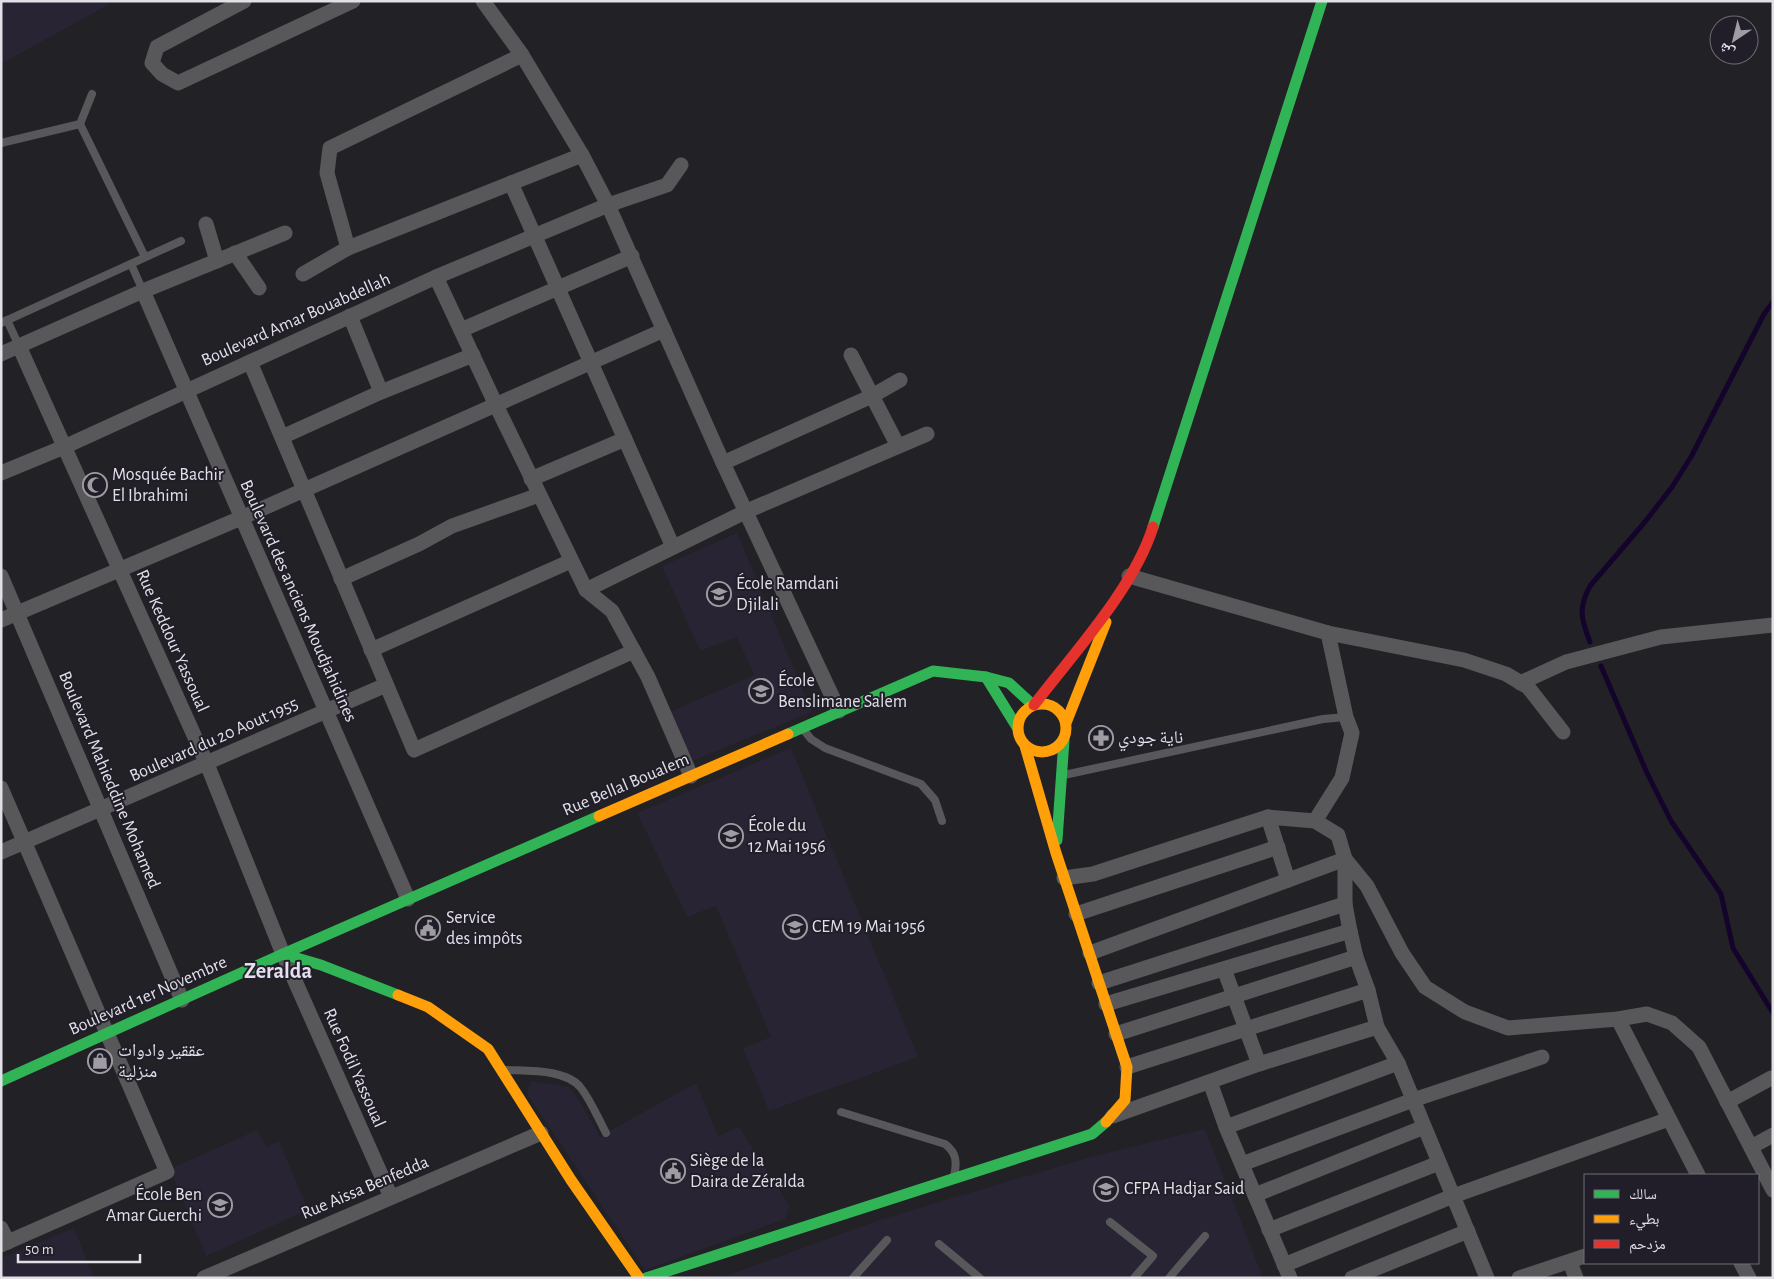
<svg xmlns="http://www.w3.org/2000/svg" width="1774" height="1279" font-family="'Alegreya Sans','Noto Naskh Arabic',sans-serif">
<rect width="100%" height="100%" fill="#222126"/>
<g fill="#282433">
<path d="M1 1H109L108 5 1 64Z"/>
<path d="M737 533 812 712 692 761 670 712 754 675 737 637 700 651 662 566Z"/>
<path d="M791 748 918 1057 769 1111 743 1048 771 1037 716 906 687 917 637 813Z"/>
<path d="M531 1081 569 1087 577 1097 601 1138 606 1133 696 1083 718 1136 739 1127 789 1205 785 1219 645 1270 527 1094Z"/>
<path d="M1205 1129 1263 1278H720L879 1220 1087 1158Z"/>
<path d="M257 1130 266 1147 279 1141 308 1210 206 1256 170 1169Z"/>
<path d="M74 1228 94 1278H1V1258Z"/>
</g>
<g fill="none" stroke-linecap="round" stroke-linejoin="round">
<g stroke="#14042b" stroke-width="5">
<path d="M1590 642C1581 619 1578 608 1590 586L1644 523 1672 487 1691 457 1764 314 1773 302"/>
<path d="M1601 666 1647 773 1671 821 1721 894 1733 948 1773 1013"/>
</g>
<g stroke="#58585b" stroke-width="8">
<path d="M80 124 145 257"/>
<path d="M1 143 80 124 92 94"/>
<path d="M131 264 143 291"/>
<path d="M7 320 19 346"/>
<path d="M1 323 181 241"/>
<path d="M803 729 811 739 825 748 921 784 935 800 942 821"/>
<path d="M1064 775 1323 719 1346 717"/>
<path d="M507 1070C528 1071 567 1069 581 1088 591 1101 598 1118 606 1133"/>
<path d="M841 1112 945 1144C957 1153 957 1163 954 1176"/>
<path d="M1110 1222 1153 1256 1134 1278"/>
<path d="M939 1244 980 1278"/>
<path d="M853 1278 887 1240"/>
<path d="M1169 1278 1205 1236"/>
</g>
<g stroke="#58585b" stroke-width="15">
<path d="M244 1 157 47 152 63 162 74 178 83 353 1"/>
<path d="M483 1 522 55 582 155 608 205 723 463 839 711"/>
<path d="M511 183 673 547"/>
<path d="M206 224 217 261"/>
<path d="M348 248 582 155"/>
<path d="M235 253 259 288"/>
<path d="M303 274 348 248 327 173 330 148 522 55"/>
<path d="M436 277 496 405 586 590 612 611 648 677 691 776"/>
<path d="M143 291 408 899"/>
<path d="M350 316 381 392"/>
<path d="M461 330 632 256"/>
<path d="M19 346 207 764 283 954 391 1197"/>
<path d="M1 354 143 291 285 233"/>
<path d="M851 355 898 446"/>
<path d="M250 362 414 750 634 651"/>
<path d="M282 437 381 392 473 355"/>
<path d="M723 463 872 396 900 380"/>
<path d="M1 473 64 447 436 277 608 205 667 185 681 165"/>
<path d="M531 479 625 439"/>
<path d="M1 576 182 1000"/>
<path d="M1129 576 1328 633 1464 660 1506 674 1528 687 1563 732"/>
<path d="M341 579 419 544 452 526 539 495"/>
<path d="M586 590 747 511 927 434"/>
<path d="M1 620 241 518 664 330"/>
<path d="M371 650 571 561"/>
<path d="M1520 683 1566 662 1661 637 1773 625"/>
<path d="M1 788 167 1172 1 1245"/>
<path d="M1268 817 1288 880"/>
<path d="M1315 821 1342 778 1352 733 1346 717 1328 633"/>
<path d="M1 852 386 685"/>
<path d="M1064 878 1093 874 1268 817 1315 821 1338 835 1345 859V904L1350 931 1356 957 1368 990 1377 1027 1398 1063 1487 1278"/>
<path d="M1076 914 1278 847"/>
<path d="M1090 953 1345 859 1367 886 1402 953 1425 987 1465 1012 1508 1028 1618 1019 1647 1014 1672 1023 1699 1047 1773 1190"/>
<path d="M1224 969 1259 1064"/>
<path d="M1099 983 1345 904"/>
<path d="M1106 1004 1350 931"/>
<path d="M1618 1019 1698 1175"/>
<path d="M1116 1034 1356 957"/>
<path d="M1127 1067 1368 990"/>
<path d="M1210 1082 1226 1127 1290 1278"/>
<path d="M1727 1102 1771 1078"/>
<path d="M1113 1116 1259 1064 1377 1027"/>
<path d="M1226 1127 1398 1063"/>
<path d="M1751 1147 1773 1135"/>
<path d="M1242 1164 1413 1100 1542 1057"/>
<path d="M1255 1195 1424 1127"/>
<path d="M1 1228 8 1242"/>
<path d="M1269 1230 1439 1163"/>
<path d="M1570 1262 1576 1278"/>
<path d="M1741 1263 1749 1278"/>
<path d="M1284 1265 1453 1196 1669 1119"/>
<path d="M204 1278 541 1133"/>
<path d="M1352 1278 1468 1231"/>
<path d="M1519 1278 1585 1256"/>
</g>
<g stroke="#30b455" stroke-width="11">
<path d="M1153 527 1322 1"/>
<path d="M986 677 1017 727"/>
<path d="M788 734 933 671 986 677 1009 683 1033 705"/>
<path d="M1057 840 1064 740"/>
<path d="M283 954 599 816"/>
<path d="M1 1081 283 954 321 965 398 995"/>
<path d="M646 1278 1092 1134 1106 1122"/>
</g>
<g stroke="#ff9f0a" stroke-width="11">
<circle cx="1042" cy="728" r="24"/>
<path d="M1066 723 1106 622"/>
<path d="M1025 746 1056 853 1127 1067 1125 1100 1106 1122"/>
<path d="M599 816 788 734"/>
<path d="M398 995 428 1007 488 1049 571 1180 639 1278"/>
</g>
<path stroke="#e5322d" stroke-width="11" d="M1034 705C1073 654 1134 588 1153 527"/>
</g>
<defs>
<symbol id="mosque-ring" viewBox="-11 -11 22 22"><circle r="9.5" fill="#211e29" stroke="#9f9da3" stroke-width="1.5"/><path d="M3.5-4.9A6 6 0 1 0 3.5 4.9A5 5 0 1 1 3.5-4.9Z" fill="#9f9da3"/></symbol>
<symbol id="school-ring" viewBox="-11 -11 22 22"><circle r="9.5" fill="#211e29" stroke="#9f9da3" stroke-width="1.5"/><path d="M0-5L7-2L0 1L-7-2ZM-4 1L0 2.5L4 1V4Q0 6-4 4Z" fill="#9f9da3"/></symbol>
<symbol id="pharmacy-ring" viewBox="-11 -11 22 22"><circle r="9.5" fill="#211e29" stroke="#9f9da3" stroke-width="1.5"/><path d="M-2-6h4v4h4v4h-4v4h-4v-4h-4v-4h4Z" fill="#9f9da3"/></symbol>
<symbol id="civic-ring" viewBox="-11 -11 22 22"><circle r="9.5" fill="#211e29" stroke="#9f9da3" stroke-width="1.5"/><path d="M-.6-6.5H3V-4.5H.6V-3L4-1V1h2V6H-6V1h2V-1L-.6-3ZM-1.2 2.5V6h2.4V2.5Z" fill="#9f9da3"/></symbol>
<symbol id="shop-ring" viewBox="-11 -11 22 22"><circle r="9.5" fill="#211e29" stroke="#9f9da3" stroke-width="1.5"/><path d="M-5-2.5h2.3a2.7 3.5 0 0 1 5.4 0H5L5.5 6h-11ZM-1.5-2.5h3a1.5 2.3 0 0 0-3 0Z" fill="#9f9da3"/></symbol>
<symbol id="university-ring" viewBox="-11 -11 22 22"><circle r="9.5" fill="#211e29" stroke="#9f9da3" stroke-width="1.5"/><path d="M0-5L7-2L0 1L-7-2ZM-4 1L0 2.5L4 1V4Q0 6-4 4Z" fill="#9f9da3"/></symbol>
</defs>
<g fill-rule="evenodd">
<use href="#mosque-ring" x="81" y="471" width="28" height="28"/>
<use href="#school-ring" x="705" y="580" width="28" height="28"/>
<use href="#school-ring" x="747" y="677" width="28" height="28"/>
<use href="#pharmacy-ring" x="1087" y="724" width="28" height="28"/>
<use href="#school-ring" x="717" y="822" width="28" height="28"/>
<use href="#school-ring" x="781" y="913" width="28" height="28"/>
<use href="#civic-ring" x="414" y="914" width="28" height="28"/>
<use href="#shop-ring" x="86" y="1047" width="28" height="28"/>
<use href="#civic-ring" x="659" y="1157" width="28" height="28"/>
<use href="#university-ring" x="1092" y="1175" width="28" height="28"/>
<use href="#school-ring" x="206" y="1191" width="28" height="28"/>
</g>
<g text-anchor="middle" dominant-baseline="central" stroke-width="4" stroke-linejoin="round" paint-order="stroke">
<g font-size="18" fill="#e2e0e7" stroke="#211e29">
<text transform="translate(296 320) rotate(-24)">Boulevard Amar Bouabdellah</text>
<text transform="translate(298 601) rotate(66)">Boulevard des anciens Moudjahidines</text>
<text transform="translate(172 641) rotate(66)">Rue Keddour Yassoual</text>
<text transform="translate(214 740) rotate(-24)">Boulevard du 20 Aout 1955</text>
<text transform="translate(109 780) rotate(67)">Boulevard Mahieddine Mohamed</text>
<text transform="translate(626 785) rotate(-23)">Rue Bellal Boualem</text>
<text transform="translate(148 996) rotate(-24)">Boulevard 1er Novembre</text>
<text transform="translate(354 1068) rotate(66)">Rue Fodil Yassoual</text>
<text transform="translate(365 1188) rotate(-23)">Rue Aissa Benfedda</text>
</g>
<g font-size="18" fill="#e2e0e7" stroke="#211e29" text-anchor="start">
<text x="112" y="475">Mosquée Bachir<tspan x="112" dy="21">El Ibrahimi</tspan></text>
<text x="736" y="584">École Ramdani<tspan x="736" dy="21">Djilali</tspan></text>
<text x="778" y="681">École<tspan x="778" dy="21">Benslimane Salem</tspan></text>
<text x="1118" y="738">ناية جودي</text>
<text x="748" y="826">École du<tspan x="748" dy="21">12 Mai 1956</tspan></text>
<text x="446" y="918">Service<tspan x="446" dy="21">des impôts</tspan></text>
<text x="812" y="927">CEM 19 Mai 1956</text>
<text x="118" y="1051">عققير وادوات<tspan x="118" dy="21">منزلية</tspan></text>
<text x="690" y="1161">Siège de la<tspan x="690" dy="21">Daira de Zéralda</tspan></text>
<text x="1124" y="1189">CFPA Hadjar Said</text>
<text x="202" y="1195" text-anchor="end">École Ben<tspan x="202" dy="21">Amar Guerchi</tspan></text>
</g>
<g font-size="22" font-weight="bold" fill="#e3dfee" stroke="#211e29">
<text x="278" y="971">Zeralda</text>
</g>
</g>
<rect width="1774" height="1279" fill="none" stroke="#e2e0e7" stroke-width="5"/>
<rect x="1584" y="1174" width="175" height="90" fill="#211e29" stroke="#6e6c75"/>
<rect x="1594" y="1190" width="25" height="8" fill="#30b455" stroke="#6e6c75"/>
<text x="1629" y="1199" font-size="15" fill="#e2e0e7">سالك</text>
<rect x="1594" y="1215" width="25" height="8" fill="#ff9f0a" stroke="#6e6c75"/>
<text x="1629" y="1224" font-size="15" fill="#e2e0e7">بطيء</text>
<rect x="1594" y="1240" width="25" height="8" fill="#e5322d" stroke="#6e6c75"/>
<text x="1629" y="1249" font-size="15" fill="#e2e0e7">مزدحم</text>
<g transform="translate(1734 40) rotate(215)"><circle r="24" fill="#211e29" stroke="#6e6c75"/>
<path d="M0-4L9 19L0 12L-9 19Z" fill="#9f9da3"/>
<text y="-8" font-size="14" font-weight="bold" text-anchor="middle" fill="#e2e0e7">ش</text>
</g>
<path d="M18 1254v8h122v-8" fill="none" stroke="#e2e0e7" stroke-width="2.5"/>
<text x="25" y="1254" font-size="15" fill="#e2e0e7" stroke="#211e29" stroke-width="4" paint-order="stroke">50 m</text>
</svg>
